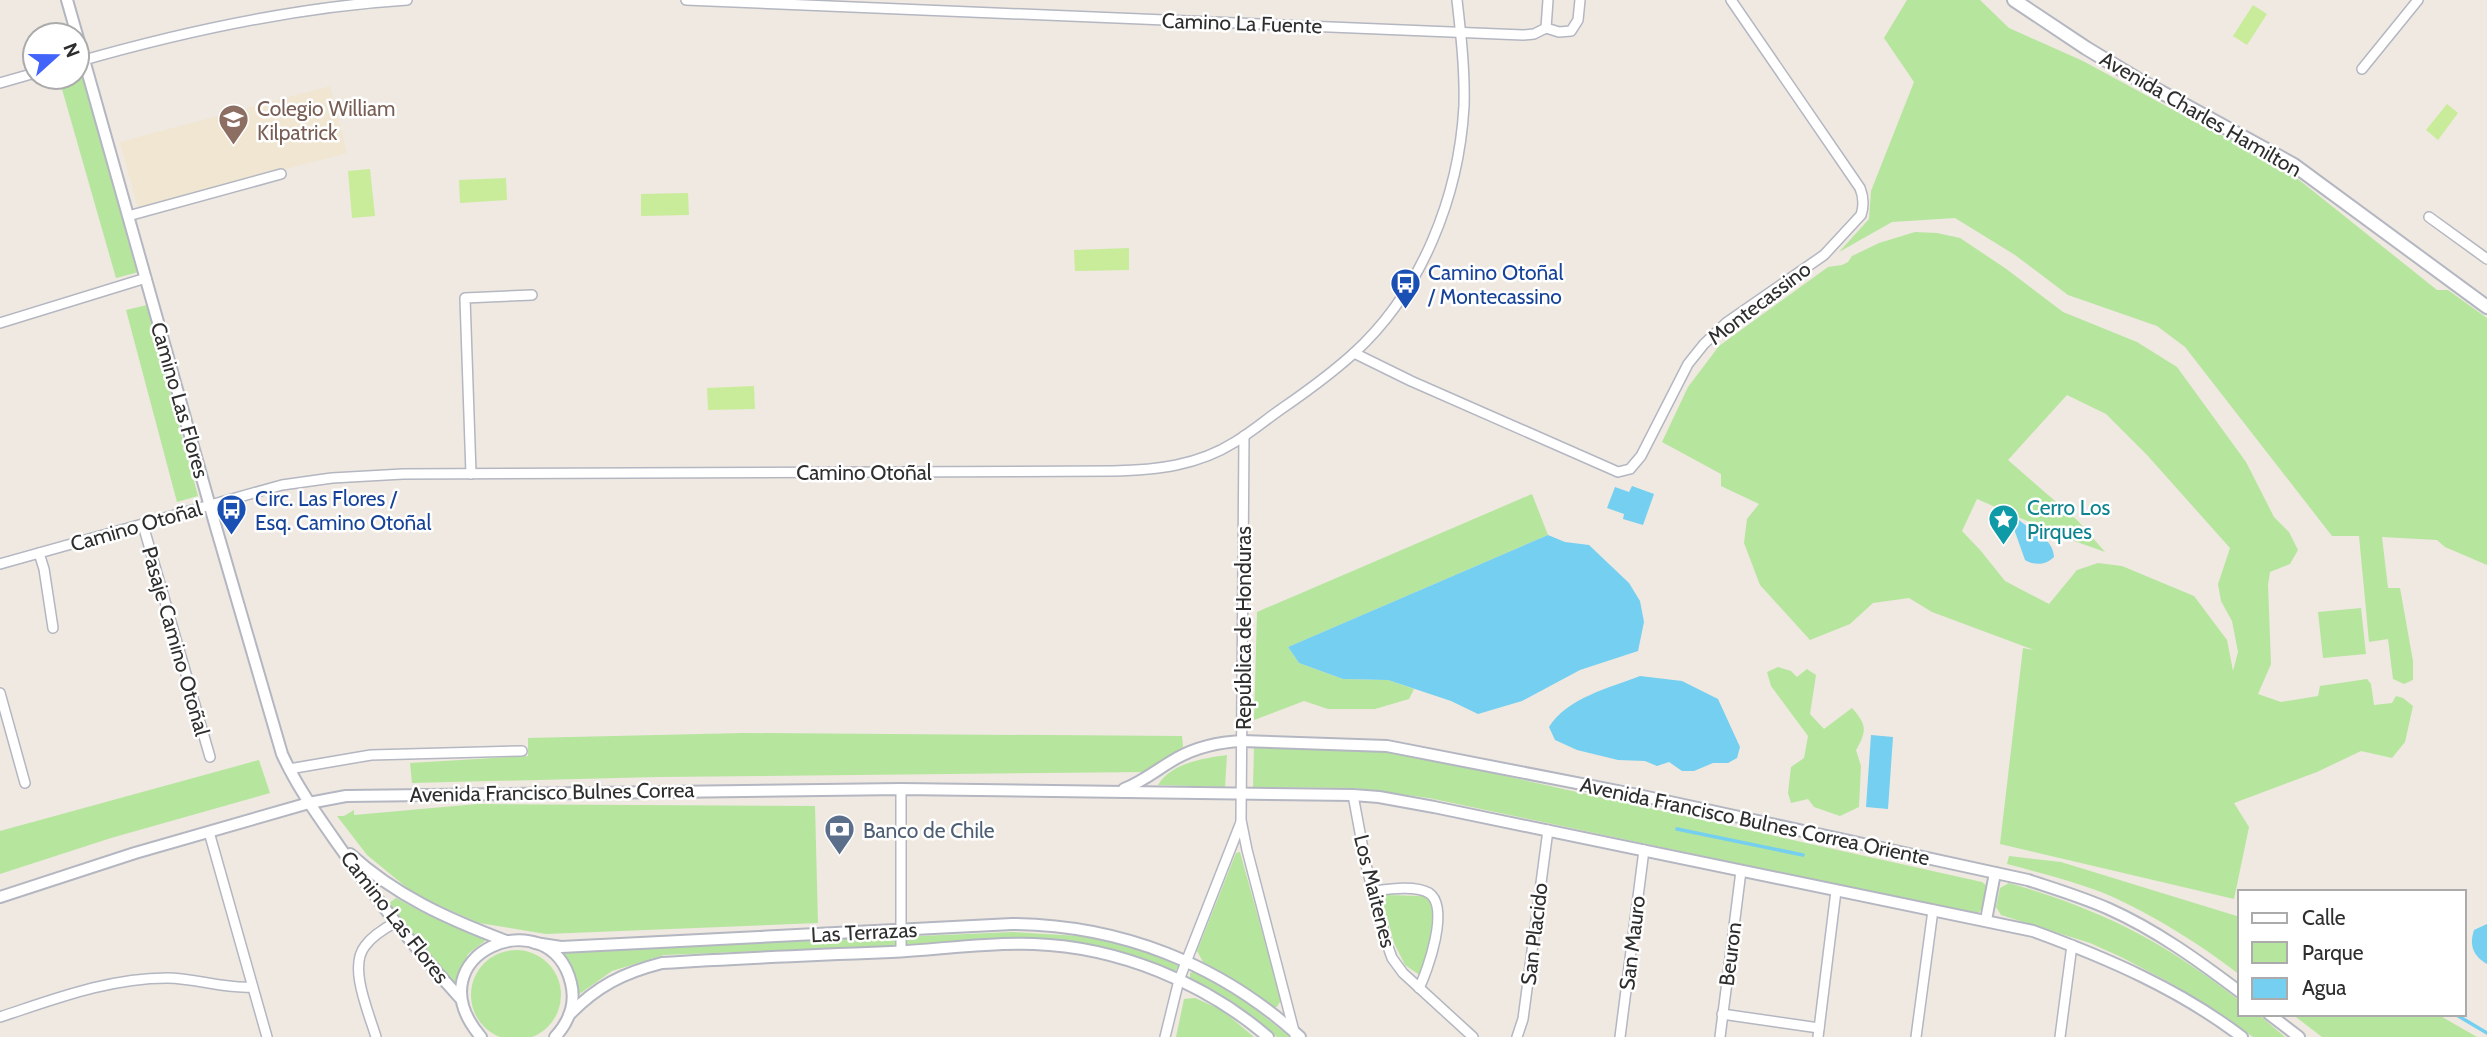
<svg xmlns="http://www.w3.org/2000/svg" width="2487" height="1037" font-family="Cabin,sans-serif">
<rect width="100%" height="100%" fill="#efe9e1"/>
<path fill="#f0e6d1" d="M330 86 347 153 138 208 120 142Z"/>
<g fill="#b6e59e" fill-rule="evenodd">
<path d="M1907 0H1980L2009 28 2083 61 2212 131 2273 159 2437 290H2448L2487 318V565L2445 547 2437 540 2382 537 2388 588H2400L2413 661V680L2404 684 2393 679 2388 639 2369 642 2359 536H2332L2185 347 2157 326 2068 295 2015 255 1955 218 1892 222 1839 252 1869 219 1871 191 1914 82 1884 38Z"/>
<path d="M84 76 139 272 116 278 60 82Z"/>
<path d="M1915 232 1937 233 1960 238 2005 268 2063 312 2137 342 2177 367 2246 462 2274 517 2289 532 2298 550 2290 564 2270 572 2268 585 2271 664 2258 694 2281 702 2318 696 2320 686 2367 679 2371 684 2374 705 2392 703 2396 696 2403 698 2413 706 2405 742 2392 758 2361 751 2317 772 2234 803 2249 827 2234 899 2000 844 2023 648 2034 650 1932 612 1909 598 1873 603 1850 624 1810 640 1760 585 1744 543 1747 519 1759 504 1721 486V474L1662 442 1688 387 1719 346 1828 267 1842 265 1848 262 1852 256 1879 243ZM2067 395 2106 414 2147 455 2230 548 2218 584 2221 601 2232 621 2238 652 2233 671 2227 640 2194 596 2122 566 2098 563 2077 570 2049 604 2005 581 1981 551 1962 531 1977 499 2066 538 2105 552 2078 521 2008 460Z"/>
<path d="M147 305 198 496 177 502 126 310Z"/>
<path d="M1532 494 1548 535 1288 647 1299 663 1343 679 1388 680 1414 689 1409 699 1375 709H1328L1304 701 1254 720 1257 612Z"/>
<path d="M2361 608 2366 654 2323 658 2318 612Z"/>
<path d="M1778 667 1791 671 1797 677 1807 669 1816 675 1810 714 1824 729 1852 708C1867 725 1867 731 1856 750L1861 766 1859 807 1840 816 1814 807 1808 799 1791 803 1788 793 1791 767 1804 758 1808 736 1771 686 1767 672Z"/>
<path d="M744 733 1182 736 1183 747 1147 772 658 777 412 783 410 763 528 756V738Z"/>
<path d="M1254 747 1393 751 1982 882 1988 887 1983 908 1977 914 1429 798 1354 788 1253 787Z"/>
<path d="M1227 755 1225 787 1158 785C1171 763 1204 758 1227 755Z"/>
<path d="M259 760 270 793 111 838 0 874V831Z"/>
<path d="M477 804 815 806 818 923 546 934 479 923 417 896 367 855 337 816H344L354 810V815Z"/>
<path d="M1240 852 1281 1000 1277 1007H1273L1203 962 1197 951 1236 853Z"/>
<path d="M2009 856 2061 862 2240 917 2238 963H2240V975C2200 944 2152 914 2106 894 2074 881 2040 873 2007 864Z"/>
<path d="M2009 883C2103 910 2163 941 2240 1001V1014H2258L2285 1037H2253L2220 1013 2169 982 2121 957 2090 943 2001 915 1996 907 2000 888Z"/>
<path d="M1387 895 1422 896 1430 899C1436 918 1428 958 1421 976L1405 965 1394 943 1382 899Z"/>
<path d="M396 898 424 913 486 940 468 954 455 983 414 940 389 903Z"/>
<path d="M1013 932 1096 937 1151 953 1179 966 1175 971 1095 946 1069 941 1012 938 893 946 664 955 612 971 578 995C577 978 573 968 563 955L565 951Z"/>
<circle cx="516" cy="995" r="45"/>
<path d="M1194 971 1245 1001 1290 1037H1277L1227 999 1190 980V973Z"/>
<path d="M1195 998 1222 1010 1254 1037H1176L1184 999Z"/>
<path d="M2292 1014H2437L2477 1037H2322Z"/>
</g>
<g fill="#c9ec9a">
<path d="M2253 5 2267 14 2247 45 2233 36Z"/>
<path d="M2447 104 2458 113 2438 140 2426 130Z"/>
<path d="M370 169 375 216 352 218 348 171Z"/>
<path d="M506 178 507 200 460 203 459 180Z"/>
<path d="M688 193 689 215 641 216V194Z"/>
<path d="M1129 248V270L1075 271 1074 250Z"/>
<path d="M754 386 755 409 708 410 707 388Z"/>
</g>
<g fill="#75cff0">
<path d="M1632 486 1654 494 1643 525 1623 519 1624 514 1607 508 1615 487 1629 492Z"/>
<path d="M2018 519C2031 532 2053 537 2054 557 2046 565 2035 566 2025 560L2014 529 2013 524Z"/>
<path d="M1548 535 1565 542 1589 545 1629 583 1640 601 1644 622 1638 651 1580 670 1522 701 1478 714 1451 701 1388 680 1343 679 1299 663 1288 647Z"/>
<path d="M1640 676 1682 681 1718 699 1740 747 1737 758 1728 763H1713L1694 771H1682L1669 762 1657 766 1645 761 1618 760 1577 750 1555 740 1549 727C1567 698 1609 688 1640 676Z"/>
<path d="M1871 735 1893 737 1888 809 1866 807Z"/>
<path d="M2487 924V964C2473 956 2469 945 2474 930Z"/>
</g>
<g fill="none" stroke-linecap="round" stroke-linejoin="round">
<g stroke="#75cff0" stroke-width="3.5">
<path d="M1677 829 1803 855"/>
<path d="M2455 1014 2487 1033"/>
</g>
<defs>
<g id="minor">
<path d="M686 0 1523 35 1534 34 1546 28 1548 0"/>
<path d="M1546 28 1559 32 1571 31 1578 20 1580 0"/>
<path d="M77 62C185 31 295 7 407 0"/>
<path d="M2362 69 2418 0"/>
<path d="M0 83 35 73"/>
<path d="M128 216 281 174"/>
<path d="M2429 217 2487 259"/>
<path d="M0 323 146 278"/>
<path d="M1354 353 1411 381 1618 472 1630 469 1641 456 1688 364 1704 344 1726 323 1824 255 1861 215C1864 206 1864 198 1860 188L1731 0"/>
<path d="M1244 436 1241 820 1247 850 1295 1035"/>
<path d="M471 474 465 298 532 295"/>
<path d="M143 525 210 757"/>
<path d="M39 553 44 569 53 628"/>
<path d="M0 564 282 485 332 478 403 474 1113 471C1156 470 1197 466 1235 442 1253 431 1269 417 1287 405 1310 389 1333 372 1354 353 1422 291 1459 196 1464 106 1465 71 1461 35 1457 0"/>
<path d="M0 693 25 783"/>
<path d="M289 769 371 755 522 751"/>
<path d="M1353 795 1366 865 1387 944 1392 958 1403 973 1473 1037"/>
<path d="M209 832 267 1037"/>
<path d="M1373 891C1389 889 1415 885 1429 893 1450 907 1428 970 1419 988"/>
<path d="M901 951V789"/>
<path d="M1722 1014 1819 1028"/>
<path d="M0 1017C55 999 109 978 167 978 196 978 223 989 252 987"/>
<path d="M376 1037C369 1013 348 967 365 946 372 936 385 928 396 922"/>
<path d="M1165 1037 1179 980 1241 822"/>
<path d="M1517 1037 1523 1019 1548 830"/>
<path d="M1620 1037 1644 850"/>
<path d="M1720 1037 1741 871"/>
<path d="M1818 1037 1836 891"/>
<path d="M1916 1037 1933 910"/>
<path d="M2060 1037 2072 945"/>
</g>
<g id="tertiary">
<path d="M67 0 77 35"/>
<path d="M77 35 215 524 282 754C297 787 318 816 339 846 376 899 417 951 461 999"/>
<path d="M1124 789C1144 781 1159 768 1177 758 1197 747 1220 742 1242 741L1387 746 1638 795 2028 880C2055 889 2082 897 2109 909 2156 930 2199 961 2240 992"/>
<path d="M350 854C396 896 448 919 506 941"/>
<path d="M0 897 135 853 309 803 346 796 901 789 1353 795 1379 797 1434 807 2033 931C2107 958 2179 989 2242 1037"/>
<path d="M1986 920 1995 873"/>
<path d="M535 943 561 947 1012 924C1121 925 1220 964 1300 1037"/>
<path d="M2269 1014 2299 1037"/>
<path d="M569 1015C597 986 623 973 662 963 738 958 814 955 891 952 938 950 987 942 1034 944 1118 947 1204 982 1268 1037"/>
<path d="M481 1037C410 954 550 897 571 983 576 1003 569 1022 555 1037"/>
</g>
<path id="secondary" d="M2014 0 2086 48 2139 80 2294 165 2487 307"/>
</defs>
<use href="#minor" stroke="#b4b7c1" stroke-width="12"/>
<use href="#tertiary" stroke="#b4b7c1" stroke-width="14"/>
<use href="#secondary" stroke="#b4b7c1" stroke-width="16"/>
<use href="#minor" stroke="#fff" stroke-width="9"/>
<use href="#tertiary" stroke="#fff" stroke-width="10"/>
<use href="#secondary" stroke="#fff" stroke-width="12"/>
</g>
<defs>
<symbol id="school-pin" viewBox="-11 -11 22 30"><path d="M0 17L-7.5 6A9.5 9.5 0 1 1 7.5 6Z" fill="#8d6e63" stroke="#fff"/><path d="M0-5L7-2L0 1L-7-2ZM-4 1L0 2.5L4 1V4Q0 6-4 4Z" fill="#fff"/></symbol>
<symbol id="bus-pin" viewBox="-11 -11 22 30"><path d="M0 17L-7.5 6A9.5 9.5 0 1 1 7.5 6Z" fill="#1a4fb4" stroke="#fff"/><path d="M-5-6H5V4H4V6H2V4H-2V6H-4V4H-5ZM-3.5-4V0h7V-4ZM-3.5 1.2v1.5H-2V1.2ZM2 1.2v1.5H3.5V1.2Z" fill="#fff"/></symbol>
<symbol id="sight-pin" viewBox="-11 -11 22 30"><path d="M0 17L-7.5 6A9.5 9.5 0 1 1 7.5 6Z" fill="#0f9aa8" stroke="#fff"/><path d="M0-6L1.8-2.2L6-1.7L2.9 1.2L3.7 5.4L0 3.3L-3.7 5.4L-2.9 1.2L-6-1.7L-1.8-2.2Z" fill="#fff"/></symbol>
<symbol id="bank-pin" viewBox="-11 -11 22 30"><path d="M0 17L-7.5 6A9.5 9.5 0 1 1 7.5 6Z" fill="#5c6f8a" stroke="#fff"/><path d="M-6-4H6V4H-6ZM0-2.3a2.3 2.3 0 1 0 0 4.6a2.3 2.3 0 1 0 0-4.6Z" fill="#fff"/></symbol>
</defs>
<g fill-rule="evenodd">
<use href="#school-pin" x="216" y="102" width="35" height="47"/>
<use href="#bus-pin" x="1388" y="266" width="35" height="47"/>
<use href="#bus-pin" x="214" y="492" width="35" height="47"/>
<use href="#sight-pin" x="1986" y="502" width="35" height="47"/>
<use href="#bank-pin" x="822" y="812" width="35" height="47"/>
</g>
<g text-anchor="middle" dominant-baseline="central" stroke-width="5" stroke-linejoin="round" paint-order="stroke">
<g font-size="21" fill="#2e2e2e" stroke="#fff">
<text transform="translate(1242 23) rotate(2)">Camino La Fuente</text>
<text transform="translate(2201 114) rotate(30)">Avenida Charles Hamilton</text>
<text transform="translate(1759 303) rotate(-37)">Montecassino</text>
<text transform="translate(180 400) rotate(74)">Camino Las Flores</text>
<text x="864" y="472">Camino Otoñal</text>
<text transform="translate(136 526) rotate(-16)">Camino Otoñal</text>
<text transform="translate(1243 628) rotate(-90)">República de Honduras</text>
<text transform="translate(176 641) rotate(74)">Pasaje Camino Otoñal</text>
<text transform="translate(552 792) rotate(-1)">Avenida Francisco Bulnes Correa</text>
<text transform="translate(1755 821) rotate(12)">Avenida Francisco Bulnes Correa Oriente</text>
<text transform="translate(1375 891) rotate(76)">Los Maitenes</text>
<text transform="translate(395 917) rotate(52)">Camino Las Flores</text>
<text transform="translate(864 932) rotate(-3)">Las Terrazas</text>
<text transform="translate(1534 934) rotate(-83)">San Placido</text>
<text transform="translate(1632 943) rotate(-83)">San Mauro</text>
<text transform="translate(1730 954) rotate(-83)">Beuron</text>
</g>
<g font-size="21" fill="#785e54" stroke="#fff" text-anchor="start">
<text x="257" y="108">Colegio William<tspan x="257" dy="24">Kilpatrick</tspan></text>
</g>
<g font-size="21" fill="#164399" stroke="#fff" text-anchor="start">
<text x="1428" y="272">Camino Otoñal<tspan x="1428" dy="24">/ Montecassino</tspan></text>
<text x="255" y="498">Circ. Las Flores /<tspan x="255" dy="24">Esq. Camino Otoñal</tspan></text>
</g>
<g font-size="21" fill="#0d838f" stroke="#fff" text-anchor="start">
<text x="2027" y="507">Cerro Los<tspan x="2027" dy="24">Pirques</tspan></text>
</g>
<g font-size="21" fill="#4e5e75" stroke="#fff" text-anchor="start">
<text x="863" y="830">Banco de Chile</text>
</g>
</g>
<rect x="2238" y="890" width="228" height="126" fill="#ffffff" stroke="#ababab" stroke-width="2"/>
<rect x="2252" y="913" width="35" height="10" fill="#ffffff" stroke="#ababab" stroke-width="2"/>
<text x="2302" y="925" font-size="21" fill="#2e2e2e">Calle</text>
<rect x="2252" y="942" width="35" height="21" fill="#b6e59e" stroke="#ababab" stroke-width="2"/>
<text x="2302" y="960" font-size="21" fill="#2e2e2e">Parque</text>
<rect x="2252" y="978" width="35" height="21" fill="#75cff0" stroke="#ababab" stroke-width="2"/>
<text x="2302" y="995" font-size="21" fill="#2e2e2e">Agua</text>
<g transform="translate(56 56) rotate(69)"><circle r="33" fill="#ffffff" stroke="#ababab" stroke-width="2"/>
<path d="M0-5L12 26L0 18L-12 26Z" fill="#4264fb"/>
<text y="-10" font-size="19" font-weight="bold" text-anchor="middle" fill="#2e2e2e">N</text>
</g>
</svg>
